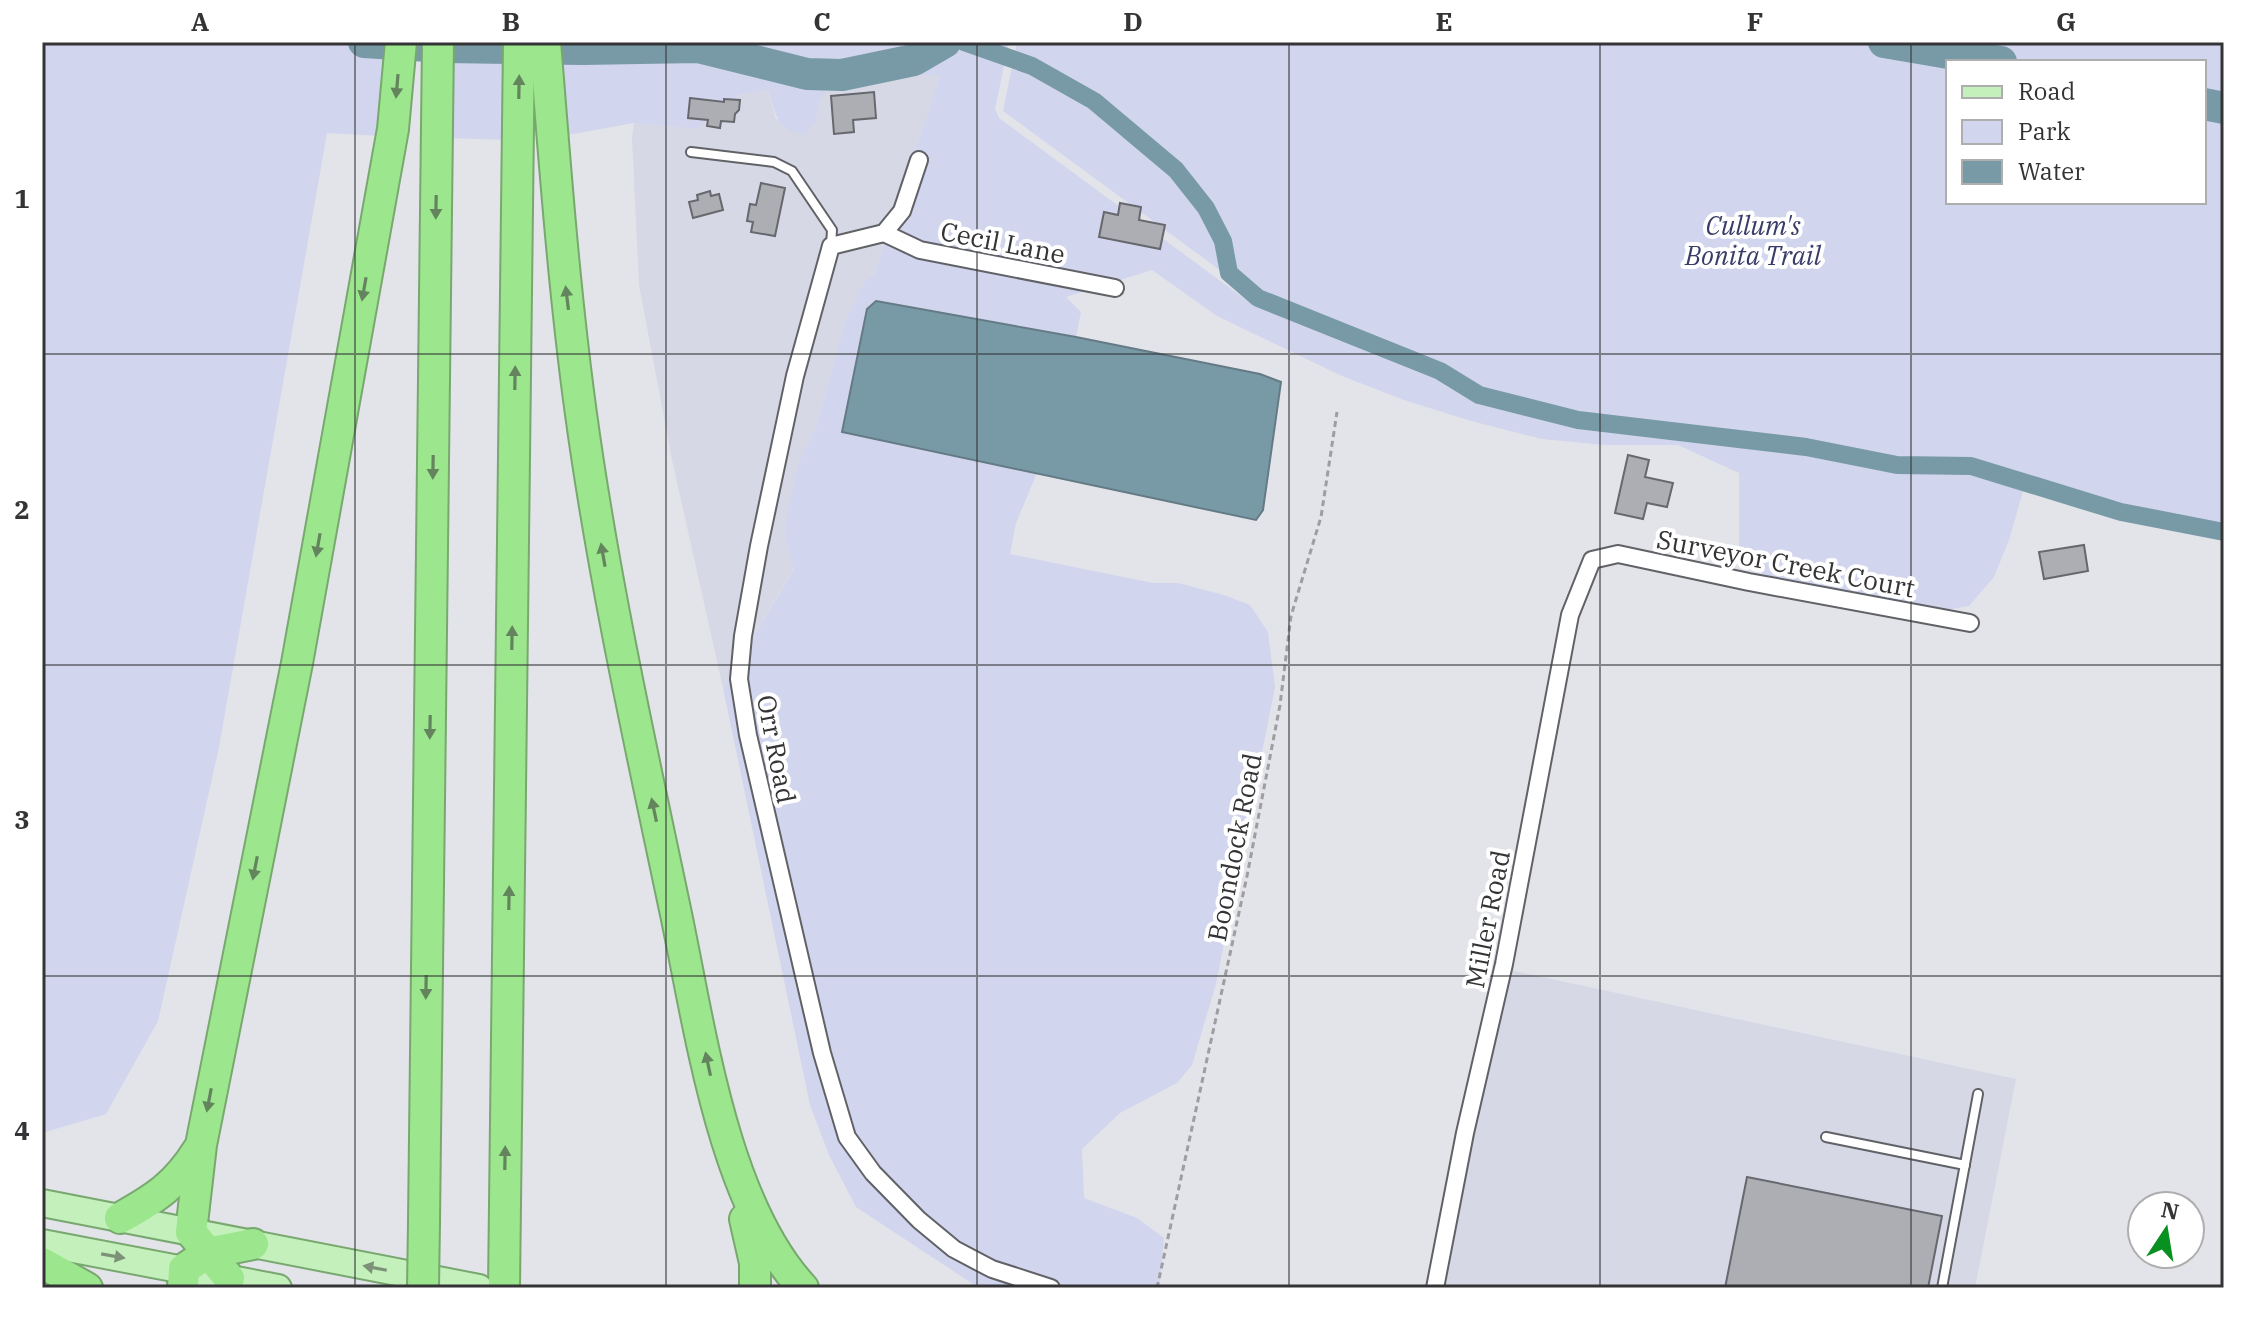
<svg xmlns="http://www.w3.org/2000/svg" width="2266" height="1330" font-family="'IBM Plex Serif',serif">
<rect width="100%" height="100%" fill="#e3e4ea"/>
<g fill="#d6d8e5">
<path d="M927 74 940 75 874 275 865 280 845 321 816 428 802 454 784 531 794 568 723 688 672 460 639 285 632 138 634 123 697 129 717 110 741 95 768 90 776 119 816 122 819 101 828 87 846 81H884Z"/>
<path d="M1505 969 2016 1079 1975 1288H1445Z"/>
</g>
<g fill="#d1d5ed" fill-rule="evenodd">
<path d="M42 42H392L382 136 327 133 219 747 158 1021 106 1114 42 1133Z"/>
<path d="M447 42H510L508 140 446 138Z"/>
<path d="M555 42H1009L995 109 999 118 1253 305 1437 379 1477 404 1577 429 1804 455 1896 473 1969 474 2023 491 2009 540 1994 577 1969 606 1911 616 1778 592 1739 547V473L1678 445H1604L1542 439 1471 421 1404 400 1342 376 1217 316 1152 270 1066 297 1081 312 1076 337 875 302 842 432 1037 473 1016 523 1010 554 1153 583H1178L1224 595 1250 605 1268 632 1275 687 1216 984 1192 1065 1177 1083 1120 1113 1082 1149 1084 1198 1137 1218 1164 1238 1159 1288H979L856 1207 829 1155 810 1105 723 688 794 569 784 531 795 478 802 454 816 428 845 321 865 280 874 275 940 75H913L884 81H846L829 87 819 101 816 122 805 134C777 133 775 111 768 90L740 95 717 110 697 129 634 123 562 136Z"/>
<path d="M1017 42H2224V532L2112 510 1971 466 1897 465 1806 447 1578 420 1479 395 1440 370 1258 298 1003 111ZM1948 62H2204V202H1948Z"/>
</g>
<path fill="#789aa7" stroke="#647b85" stroke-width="2" d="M876 301 1076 337 1260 374 1281 382 1263 510 1256 520 842 432 867 309Z"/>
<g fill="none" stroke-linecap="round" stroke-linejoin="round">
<path stroke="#789aa7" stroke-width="18" d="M964 42 1032 66 1094 101 1176 170 1206 208 1223 241 1229 273 1258 298 1440 371 1479 395 1578 420 1806 447 1897 465 1971 466 2121 512 2224 532"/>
<g stroke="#789aa7" stroke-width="32">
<path d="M364 42 445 47 582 49 698 47 807 74 842 75 914 60 945 42"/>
<path d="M1884 42 2001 62"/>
<path d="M2204 104 2224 108"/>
</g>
</g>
<g fill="#adaeb3" stroke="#67686d" stroke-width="2">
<path d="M874 92 876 118 853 120 854 132 834 134 831 96Z"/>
<path d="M690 98 724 102V99L740 100 739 110 735 114 734 122 721 121 720 128 707 126 708 120 688 118Z"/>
<path d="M761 183 785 188 775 236 751 232 753 222 747 221 750 204 756 205Z"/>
<path d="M710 191 711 196 719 194 723 210 693 218 689 202 698 200 697 195Z"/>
<path d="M1120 203 1141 207 1139 220 1165 225 1160 249 1099 237 1104 212 1118 215Z"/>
<path d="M1628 455 1649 460 1645 477 1673 483 1667 507 1647 503 1643 519 1615 513Z"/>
<path d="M2084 545 2088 571 2044 579 2039 552Z"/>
<path d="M1747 1177 1942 1216 1928 1288H1725Z"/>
</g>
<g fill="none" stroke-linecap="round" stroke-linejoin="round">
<defs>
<g id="lane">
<path d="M691 152 774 162 792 171 832 230 831 246"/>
<path d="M1826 1137 1965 1165"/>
<path d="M1942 1288 1978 1094"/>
</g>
<g id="street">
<path d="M919 160 902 211 884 233 831 246 795 376 759 546 743 636 739 679 748 735 822 1053 847 1137 873 1173 919 1220 954 1249 992 1269 1051 1288"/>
<path d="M884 233 920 250 1115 288"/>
<path d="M1435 1288 1465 1133 1504 964 1570 615 1592 560 1618 554 1749 582 1970 623"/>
</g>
<g id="primary">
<path d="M42 1203 479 1288"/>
<path d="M42 1243 278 1288"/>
</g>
<g id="highway">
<path d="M545 42C555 166 564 290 581 414 604 582 641 748 676 914 700 1028 723 1202 803 1288"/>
<path d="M120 1218C156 1198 176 1185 198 1150"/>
<path d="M745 1219 755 1263V1288"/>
<path d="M424 1222 438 42"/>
<path d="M42 1263 87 1288"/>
<path d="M229 1278 191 1232 201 1145 297 663 393 129 401 42"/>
<path d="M183 1288 184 1269 208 1253 253 1244"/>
<path d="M504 1288 519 42"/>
</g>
</defs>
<use href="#lane" stroke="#616267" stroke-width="12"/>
<use href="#street" stroke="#616267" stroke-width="20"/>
<use href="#primary" stroke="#78a86f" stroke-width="30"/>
<use href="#highway" stroke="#78a86f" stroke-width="34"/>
<path stroke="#9d9da2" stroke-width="3" stroke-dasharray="6 4" stroke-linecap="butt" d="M1157 1288 1247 876 1280 705 1291 616 1321 517 1337 412"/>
<use href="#lane" stroke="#fff" stroke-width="8"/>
<use href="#street" stroke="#fff" stroke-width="16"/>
<use href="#primary" stroke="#c4f0bb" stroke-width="26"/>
<use href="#highway" stroke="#9ce68d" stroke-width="30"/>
<defs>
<path id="highway-bridge" d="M423 1288 424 1222"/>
</defs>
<use href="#highway-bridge" stroke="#78a86f" stroke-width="34" stroke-linecap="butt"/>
<use href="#highway-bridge" stroke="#9ce68d" stroke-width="30"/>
</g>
<defs><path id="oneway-solid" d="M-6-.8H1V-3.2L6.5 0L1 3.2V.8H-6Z" transform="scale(2)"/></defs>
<g fill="#63845d">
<use href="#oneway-solid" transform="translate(397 86) rotate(95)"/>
<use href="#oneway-solid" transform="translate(519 87) rotate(-89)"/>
<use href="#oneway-solid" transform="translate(436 207) rotate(91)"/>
<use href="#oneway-solid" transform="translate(364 289) rotate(100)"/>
<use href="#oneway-solid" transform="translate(567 298) rotate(-97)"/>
<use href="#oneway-solid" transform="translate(515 378) rotate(-89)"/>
<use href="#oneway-solid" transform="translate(433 467) rotate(91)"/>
<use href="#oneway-solid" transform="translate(318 545) rotate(100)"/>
<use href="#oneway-solid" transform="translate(603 555) rotate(-100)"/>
<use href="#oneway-solid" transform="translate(512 638) rotate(-89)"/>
<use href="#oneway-solid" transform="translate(430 727) rotate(91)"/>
<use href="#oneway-solid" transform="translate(654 810) rotate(-102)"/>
<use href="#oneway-solid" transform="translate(255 868) rotate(101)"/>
<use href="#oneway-solid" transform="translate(509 898) rotate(-89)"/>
<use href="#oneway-solid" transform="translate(426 987) rotate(91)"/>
<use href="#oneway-solid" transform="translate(708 1064) rotate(-102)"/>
<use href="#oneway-solid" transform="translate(209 1100) rotate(101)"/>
<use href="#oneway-solid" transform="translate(505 1158) rotate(-89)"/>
</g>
<g fill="#7c9278">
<use href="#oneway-solid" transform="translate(113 1256) rotate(10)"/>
<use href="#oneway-solid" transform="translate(375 1268) rotate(-169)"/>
</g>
<path fill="none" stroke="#343436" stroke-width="2" stroke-opacity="0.55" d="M355 42V1288M666 42V1288M977 42V1288M1289 42V1288M1600 42V1288M1911 42V1288M42 354H2224M42 665H2224M42 976H2224"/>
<g text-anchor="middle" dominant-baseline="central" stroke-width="8" stroke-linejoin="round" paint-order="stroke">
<g font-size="26" font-style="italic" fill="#393c67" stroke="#fff">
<text x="1753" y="225">Cullum's<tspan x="1753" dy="30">Bonita Trail</tspan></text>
</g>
<g font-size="26" fill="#343436" stroke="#fff">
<text transform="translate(1003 242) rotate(11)">Cecil Lane</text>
<text transform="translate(1786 563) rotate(11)">Surveyor Creek Court</text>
<text transform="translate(777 749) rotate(79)">Orr Road</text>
<text transform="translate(1234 847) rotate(-79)">Boondock Road</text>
<text transform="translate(1487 919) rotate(-79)">Miller Road</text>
</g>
</g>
<rect width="2266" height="1330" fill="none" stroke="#ffffff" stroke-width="88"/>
<rect x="1946" y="60" width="260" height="144" fill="#ffffff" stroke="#aeaeaf" stroke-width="2"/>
<rect x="1962" y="86" width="40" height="12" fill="#c4f0bb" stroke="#aeaeaf" stroke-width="2"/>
<text x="2018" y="100" font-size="24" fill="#343436">Road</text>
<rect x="1962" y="120" width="40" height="24" fill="#d1d5ed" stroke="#aeaeaf" stroke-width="2"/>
<text x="2018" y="140" font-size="24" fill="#343436">Park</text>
<rect x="1962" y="160" width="40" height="24" fill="#789aa7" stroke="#aeaeaf" stroke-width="2"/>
<text x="2018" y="180" font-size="24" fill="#343436">Water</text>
<g transform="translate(2166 1230) rotate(12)"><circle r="38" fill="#ffffff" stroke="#aeaeaf" stroke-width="2"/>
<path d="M0-6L14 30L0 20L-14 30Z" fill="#089020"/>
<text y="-12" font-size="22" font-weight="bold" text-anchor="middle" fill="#343436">N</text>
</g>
<rect x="44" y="44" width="2178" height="1242" fill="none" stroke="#343436" stroke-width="3"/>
<g font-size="26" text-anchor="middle" font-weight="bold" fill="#343436">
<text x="200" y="31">A</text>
<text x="511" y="31">B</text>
<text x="822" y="31">C</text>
<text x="1133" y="31">D</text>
<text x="1444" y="31">E</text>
<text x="1755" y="31">F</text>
<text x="2066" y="31">G</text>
<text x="22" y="208">1</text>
<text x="22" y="519">2</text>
<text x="22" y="829">3</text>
<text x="22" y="1140">4</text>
</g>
</svg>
